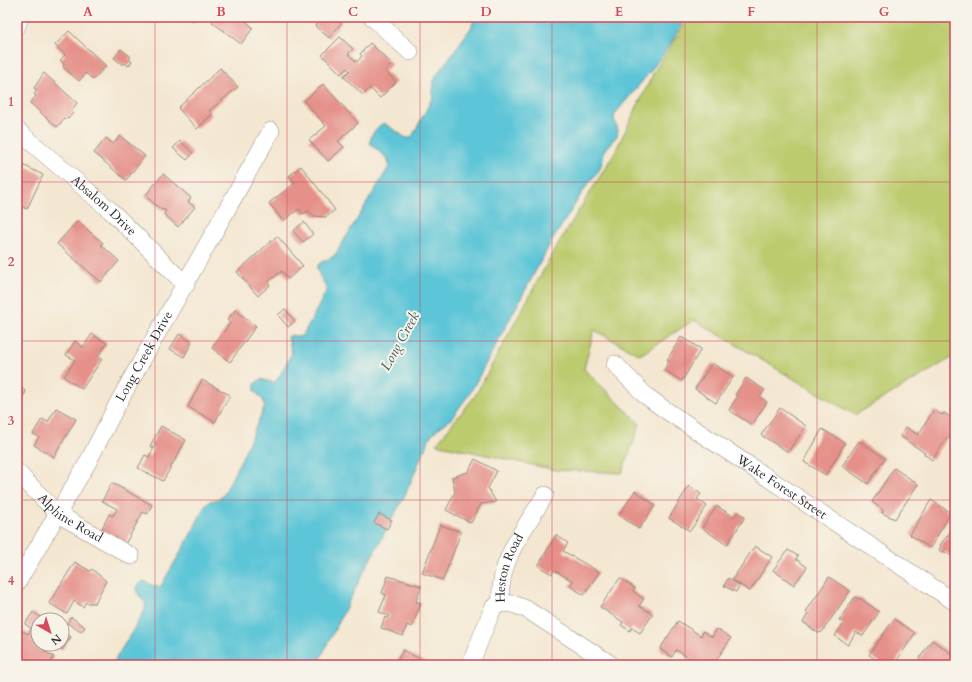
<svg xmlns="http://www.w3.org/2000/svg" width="972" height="682" font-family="Cardo,serif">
<rect width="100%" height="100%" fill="#f7f3e8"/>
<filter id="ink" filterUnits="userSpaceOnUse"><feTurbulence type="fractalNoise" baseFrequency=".025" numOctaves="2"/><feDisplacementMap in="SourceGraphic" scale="8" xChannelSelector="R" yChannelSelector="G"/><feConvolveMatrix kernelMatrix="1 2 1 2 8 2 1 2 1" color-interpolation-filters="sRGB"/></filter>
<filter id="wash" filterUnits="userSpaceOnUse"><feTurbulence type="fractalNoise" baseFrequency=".012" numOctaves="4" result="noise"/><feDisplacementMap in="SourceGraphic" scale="16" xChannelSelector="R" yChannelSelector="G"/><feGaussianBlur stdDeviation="0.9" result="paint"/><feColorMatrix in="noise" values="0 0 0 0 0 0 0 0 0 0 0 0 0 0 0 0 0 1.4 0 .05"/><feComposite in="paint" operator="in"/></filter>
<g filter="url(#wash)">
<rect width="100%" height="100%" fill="#f4e7d1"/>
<path fill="#bbcb6d" stroke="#737b4c" d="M689 17H955V356L855 415 694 320 640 355 594 330 584 369 640 424 622 473 555 470 436 444 475 396 555 249 615 152 654 72Z"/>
<path fill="#5bc5d7" stroke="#437881" d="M475 17H685C669 53 640 83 615 114L614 119 618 130 617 136 605 149 600 169 585 188 550 244 470 393 451 419 436 430 430 437 405 495 365 569 317 665H112L145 610 146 604 137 593V586L144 581 156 587 161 586 190 536 205 506 210 501 219 499 224 494 242 458 265 406 263 400 255 391V384L261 379 274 383 279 377 292 353 288 337 291 335 299 337 303 335 326 292C326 281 317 276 317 266 322 260 329 260 335 255L389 167 388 159 370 143C371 134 376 127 384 123L406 138H410L413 135 433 97V80L471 28Z"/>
<g id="blocks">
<g fill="#e59089">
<path d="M188 17H197L193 21Z"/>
<path d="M216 17H249L246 21 253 28 241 44 212 22Z"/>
<path d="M323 17H336L342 22 329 38 315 26Z"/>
<path d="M69 31 106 66 93 80 86 73 79 81 63 67 64 64 60 60 65 55 55 45Z"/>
<path d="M340 37 353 49 348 54 357 62 362 56 360 54 370 43 392 64 385 71 396 82 380 98 370 88 363 95 343 76 350 71 347 68 341 74 322 55Z"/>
<path d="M121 49 131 57 129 59 132 62 128 66 125 63 123 65 114 58Z"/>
<path d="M220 68 238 87 209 111 212 114 197 129 178 108Z"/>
<path d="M44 73 77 103 72 110 74 112 68 119 66 117 57 127 30 103 36 96 34 94 37 91 34 88Z"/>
<path d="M323 84 358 123 338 141 344 147 328 161 309 140 326 126 304 101Z"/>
<path d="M120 136 145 156 126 180 94 153 106 138 113 144Z"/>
<path d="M180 141 193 153 187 160 173 148Z"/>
<path d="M23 165 43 175 27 209 22 207 17 216V173L19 174Z"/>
<path d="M301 166 335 210 326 217 314 216 309 211 303 214 299 209 283 221 269 203 295 183 289 176Z"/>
<path d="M163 174 191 198 188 202 195 207 178 227 164 214 166 211 164 209 163 211 145 196Z"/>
<path d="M77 221 103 243 101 245 119 261 101 282 57 244Z"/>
<path d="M304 222 313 234 303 242 293 231Z"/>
<path d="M277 236 303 266 288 279 282 271 268 282 270 285 258 296 237 272Z"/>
<path d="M285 309 295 321 288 327 278 315Z"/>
<path d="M235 310 256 326 230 362 212 348 230 323 227 320Z"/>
<path d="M92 334 107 343 98 357 102 359 82 389 64 377 75 360 66 355 75 341 83 347Z"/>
<path d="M179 334 192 342 184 357 170 349Z"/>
<path d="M681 337 701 349 682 381 664 370 669 361 667 360Z"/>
<path d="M712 363 733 377 716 403 695 389Z"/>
<path d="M746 378 765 390 760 397 767 402 752 425 729 410 738 396 735 395Z"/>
<path d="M202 380 230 395 215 422 188 407Z"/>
<path d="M17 383 26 392 17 406Z"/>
<path d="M56 408 76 419 54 457 34 445 39 437 33 434 42 419 48 422Z"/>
<path d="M780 408 806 426 788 452 761 435Z"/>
<path d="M934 410 942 415 944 413 955 420V430L949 439 947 438 932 460 924 454 925 453 900 436 906 427 918 435Z"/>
<path d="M161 426 186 440 163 481 138 468 145 455 149 457 154 448 150 446Z"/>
<path d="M822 429 845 443 826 475 804 462Z"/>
<path d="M859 441 885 458 868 484 842 466Z"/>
<path d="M475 459 497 471 488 488 496 502 481 504 471 523 446 510 455 492 452 477 468 472Z"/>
<path d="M894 468 918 484 895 519 882 513 883 510 872 502Z"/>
<path d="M112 483 152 505 147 514 143 512 124 546 100 533 109 514 113 516 117 509 102 501Z"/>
<path d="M689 486 701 494 697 499 707 506 690 531 669 518Z"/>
<path d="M635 491 655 505 639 529 619 515Z"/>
<path d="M931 500 951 513 930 548 910 535Z"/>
<path d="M717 506 734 517 738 512 745 517 727 545 702 528Z"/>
<path d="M379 514 392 520 387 529 374 523Z"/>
<path d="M440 525 461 532 443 580 422 573Z"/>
<path d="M955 526V561L952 559 953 557 944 551 943 553 939 550 941 546 940 545Z"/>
<path d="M556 535 568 543 563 551 599 572 584 595 570 586 573 581 554 570 552 574 538 566Z"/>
<path d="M755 546 772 557 750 591 732 580Z"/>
<path d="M788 550 798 556 796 559 807 567 794 585 773 570Z"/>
<path d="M75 562 90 571 92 569 106 581 95 603H85L83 607 74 601 67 614 49 603Z"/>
<path d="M388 576 421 586 416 602 421 603 412 627 407 625 403 636 381 628 385 617 388 618 390 616 379 612 386 595 382 593Z"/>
<path d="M829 577 850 591 822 632 818 633 803 622 808 614 806 612Z"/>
<path d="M620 578 635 588 633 591 644 599 639 606 653 614 640 633 632 628 630 631 621 625 623 622 600 607Z"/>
<path d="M728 578 740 585 736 592 724 586Z"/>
<path d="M855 597 859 599 860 598 879 612 863 636 856 632 848 645 835 636 844 623 839 620Z"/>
<path d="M33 612 45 620H38V644H49L44 651 54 657 49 665H25L17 660V651L21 644 17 640 23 631 28 634 32 629 25 624Z"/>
<path d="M71 617 85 627 81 632 67 623Z"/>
<path d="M894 619 915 633 894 665H884L869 655Z"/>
<path d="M678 621 701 636 703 631 712 637 717 629 731 638 713 665H690L693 660 676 650 672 657 660 649Z"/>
<path d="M62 631 71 637 62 650 53 644H62Z"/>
<path d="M932 640 955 656V661L952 665H915Z"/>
<path d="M403 650 429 664 428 665H395Z"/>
</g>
</g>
</g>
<g filter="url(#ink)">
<use href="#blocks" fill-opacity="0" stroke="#90897e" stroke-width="1"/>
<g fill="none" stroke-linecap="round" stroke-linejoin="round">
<defs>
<g id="minor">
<path d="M372 17 410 52"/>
<path d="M17 26 20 17"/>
<path id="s1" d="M17 130 111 211 186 285"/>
<path id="s2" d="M615 364 645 395 664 409 955 602"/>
<path id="s3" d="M17 472 58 514 131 556"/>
<path id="s4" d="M17 583 88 462 118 403 271 131"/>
<path d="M501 603 513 604 526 609 612 665"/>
<path id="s5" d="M470 665 493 608 501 603C497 561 525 529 545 495"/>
</g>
</defs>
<use href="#minor" stroke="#90897e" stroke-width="18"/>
<use href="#minor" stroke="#fff" stroke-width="17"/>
</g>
</g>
<path fill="none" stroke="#d1495b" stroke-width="1" stroke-opacity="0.55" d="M155 17V665M287 17V665M420 17V665M552 17V665M685 17V665M817 17V665M17 182H955M17 341H955M17 500H955"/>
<g text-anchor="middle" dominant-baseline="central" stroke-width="4" stroke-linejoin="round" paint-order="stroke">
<g font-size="13" fill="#2b2b2b" stroke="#f7f3e8">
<text stroke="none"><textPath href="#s1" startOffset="115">Absalom Drive</textPath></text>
<text stroke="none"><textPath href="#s4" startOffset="260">Long Creek Drive</textPath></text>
<text stroke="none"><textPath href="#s2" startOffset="208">Wake Forest Street</textPath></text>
<text stroke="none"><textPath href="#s3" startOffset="71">Alphine Road</textPath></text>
<text stroke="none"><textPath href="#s5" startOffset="107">Heston Road</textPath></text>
</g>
<g font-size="14" font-style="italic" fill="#39595f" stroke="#f7f3e8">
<text transform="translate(400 341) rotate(-61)">Long Creek</text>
</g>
</g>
<rect width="972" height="682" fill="none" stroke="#f7f3e8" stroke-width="44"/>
<g transform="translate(50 632) rotate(141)"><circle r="19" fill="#f7f3e8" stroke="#a5a39c"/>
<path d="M0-3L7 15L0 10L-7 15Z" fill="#d1495b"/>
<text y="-6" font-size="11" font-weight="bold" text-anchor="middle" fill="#2b2b2b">N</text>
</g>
<rect x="22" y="22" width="928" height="638" fill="none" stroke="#d1495b" stroke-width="1.5"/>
<g font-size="13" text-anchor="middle" font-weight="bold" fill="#d1495b">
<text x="88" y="16">A</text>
<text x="221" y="16">B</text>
<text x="353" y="16">C</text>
<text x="486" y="16">D</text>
<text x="619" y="16">E</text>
<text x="751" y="16">F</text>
<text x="884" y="16">G</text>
<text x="11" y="106">1</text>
<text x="11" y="266">2</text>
<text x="11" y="425">3</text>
<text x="11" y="585">4</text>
</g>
</svg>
